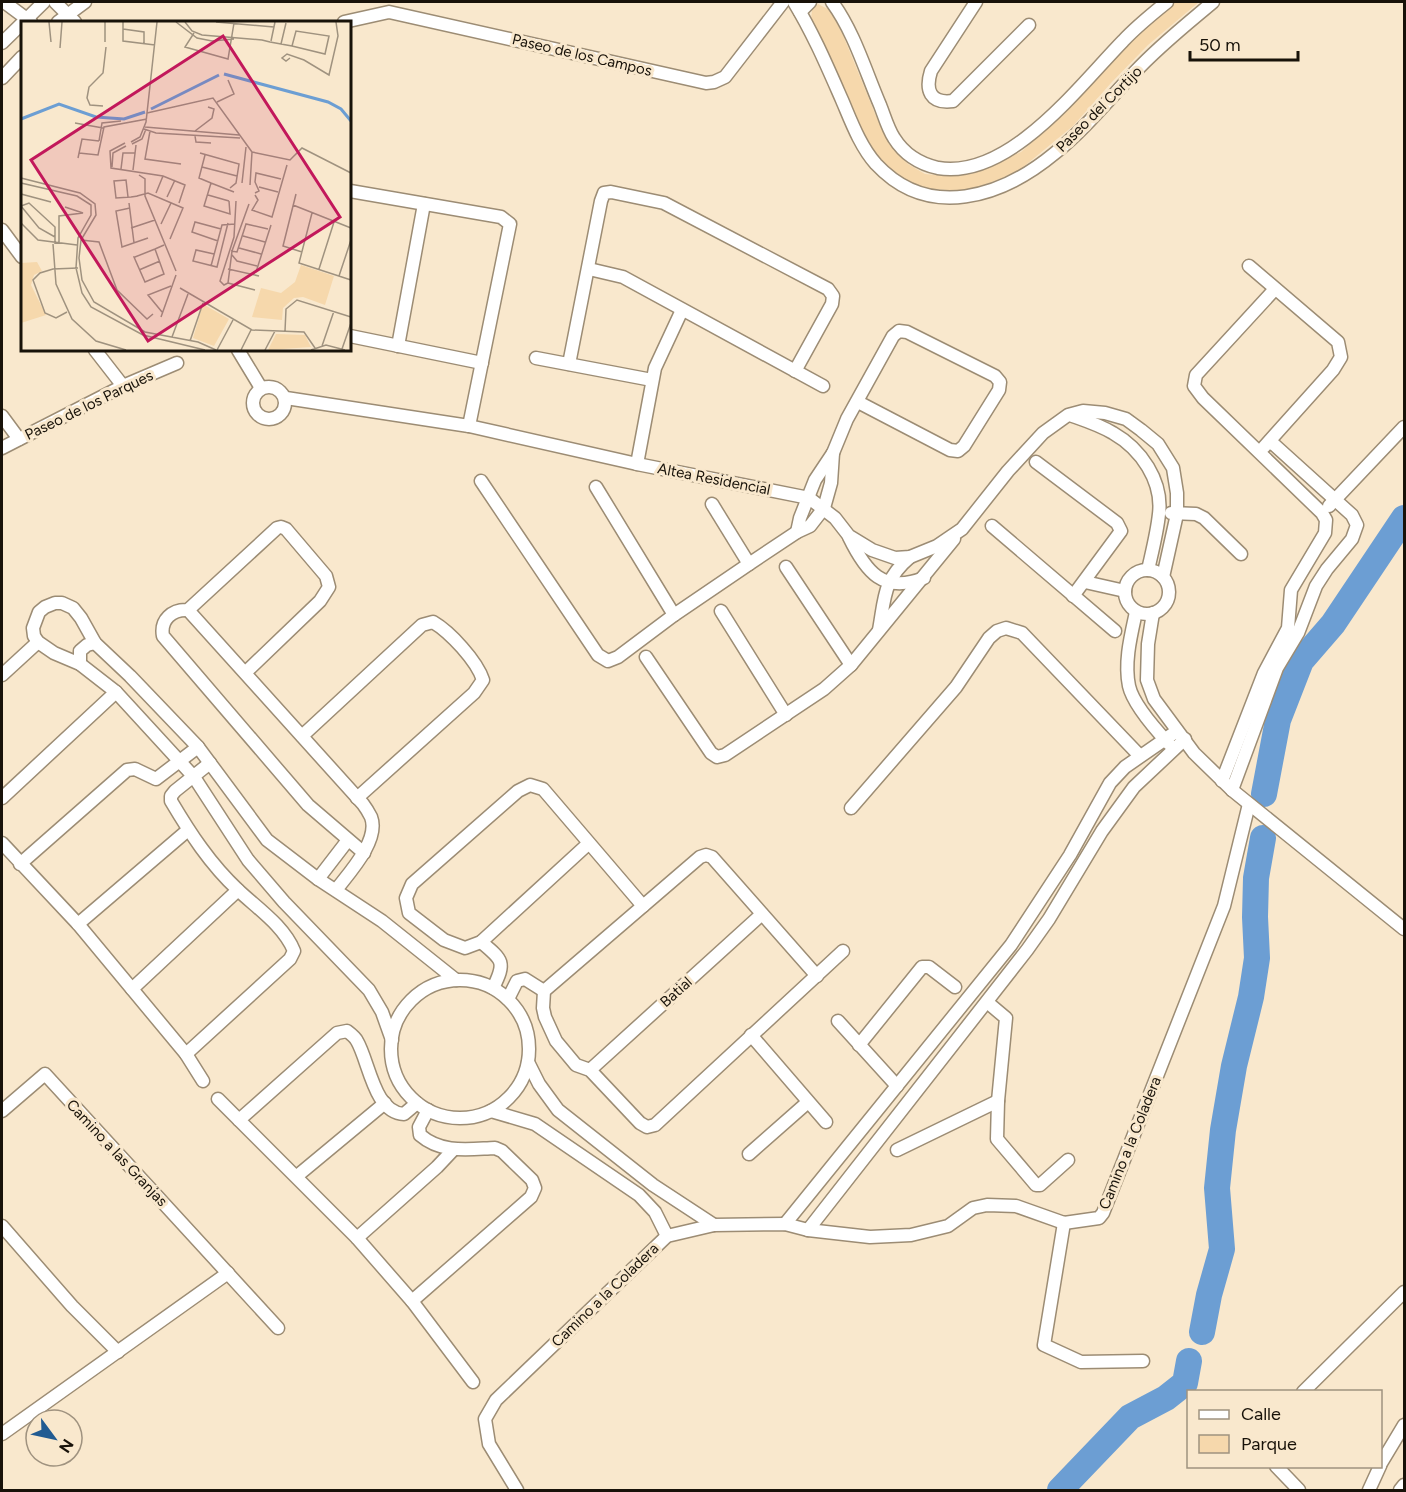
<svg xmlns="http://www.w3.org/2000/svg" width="1406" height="1492" font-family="Figtree,sans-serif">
<rect width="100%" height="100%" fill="#f9e8cd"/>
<path fill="#f6d8ac" d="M1176 2H1199L1148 45 1111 83 1073 126 1016 173 967 191 928 189 902 179 878 157 862 130 811 20 812 10 818 4 830 10 843 35 876 116 889 144 908 164 925 174 947 176 970 174 1021 152 1064 114 1139 33Z"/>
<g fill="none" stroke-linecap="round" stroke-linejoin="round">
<g stroke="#6c9ed3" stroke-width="26">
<path d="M1264 794 1278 720 1301 661 1333 624 1404 518"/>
<path d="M1202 1332 1209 1295 1222 1249 1217 1188 1223 1130 1234 1066 1251 997 1257 958 1255 917 1256 878 1263 838"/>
<path d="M1060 1490 1130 1417 1166 1398 1185 1383 1189 1361"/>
</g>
<defs>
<g id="minor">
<path d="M4 2 31 22"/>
<path d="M55 2 75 22"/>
<path d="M794 2C813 33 827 66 842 100 851 121 860 146 876 164 929 221 1002 197 1055 153 1085 129 1109 99 1135 72 1159 46 1187 24 1213 2"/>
<path d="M832 2C854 32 865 70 880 105 884 115 888 129 894 138 904 154 920 164 938 168 1009 180 1079 86 1123 41 1136 27 1152 14 1167 2"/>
<path d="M976 2 931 71C925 90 930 104 953 101L1029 25"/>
<path d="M800 12 810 2"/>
<path d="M58 22 85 2"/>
<path d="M344 22 389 12 706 83 714 82 725 77 783 2"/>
<path d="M2 43 44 2"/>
<path d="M2 78 22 57"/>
<path d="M350 191 501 217 510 224 469 426"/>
<path d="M2 230 22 257"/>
<path d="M1249 266 1338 342 1341 357 1333 370 1264 447"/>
<path d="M589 269 623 277 823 386"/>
<path d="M350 336 482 363"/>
<path d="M398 346 424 204"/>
<path d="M95 350 123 386"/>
<path d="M238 350 261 388"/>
<path d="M536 358 652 380"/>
<path d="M569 364 601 201 604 193 611 192 664 203 828 289 833 296 832 304 795 371"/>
<circle cx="269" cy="403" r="16"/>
<path d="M286 398 469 426 637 464 809 498 835 518 849 536 872 550 895 558 910 557 937 546 962 529 1008 471 1043 433 1068 415 1083 411 1105 413 1126 419 1141 430 1158 444 1173 468 1177 493V514L1163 577"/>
<path d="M1070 415C1084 420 1100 425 1113 433 1141 449 1163 481 1159 514 1157 533 1152 552 1148 570"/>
<path d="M2 416 19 439"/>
<path d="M2 448 123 386 177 363"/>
<path d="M1036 462 1117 523 1121 531 1073 596"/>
<path d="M637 464 655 368 682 310"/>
<path d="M481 481 598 655 608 661 618 657 674 615 749 564 797 532 810 526 824 508 831 483 833 453"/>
<path d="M596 487 674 615"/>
<path d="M712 504 749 564"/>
<path d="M1329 506 1404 427"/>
<path d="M1171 513 1196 514 1204 518 1241 554"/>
<path d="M992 526 1115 631"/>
<path d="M797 532 800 518 815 480 833 453 847 419 893 336 899 331 907 332 995 376 1000 382 999 390 964 446 958 451 950 450 858 402"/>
<path d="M849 537C866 572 883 594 924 578"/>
<path d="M786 567 851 665"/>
<circle cx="1147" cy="592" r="22"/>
<path d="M1085 582 1125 591"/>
<path d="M188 610 363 804C366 808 369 813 371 817 380 840 349 873 336 890"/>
<path d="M721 611 786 715"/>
<path d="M1136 612C1131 635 1124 662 1129 686 1133 704 1156 730 1169 744"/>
<path d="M1153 613 1148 644 1147 680 1154 699 1194 753 1232 790 1404 929"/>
<path d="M879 630C885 597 883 580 910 557"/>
<path d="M646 657 711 753 717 757 725 755 824 689 851 665 954 539"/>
<path d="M80 664V651L87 645 95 643"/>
<path d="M246 672 320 601 329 587 326 576 286 529 281 527 277 528 188 610C172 609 160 620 163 636L308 805 364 853"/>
<path d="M2 675 38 642"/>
<path d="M302 736 422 625 433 622C450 632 477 661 483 680L474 693 357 798"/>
<path d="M1222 781 1264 673 1288 628 1291 590 1325 533 1326 520 1322 513 1203 398 1194 386 1196 375 1275 289"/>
<path d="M1232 790 1277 668 1298 633 1316 586 1327 569 1352 539 1357 525 1352 515 1270 441"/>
<path d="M2 798 116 692"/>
<path d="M851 808 956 687 989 638 997 631 1006 628 1022 633 1140 756"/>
<path d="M2 843 78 924 186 1054 203 1081"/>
<path d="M588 844 481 942 465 948 444 940 409 913 406 898 412 884 518 791 530 785 543 789 643 906 544 991 543 1008 545 1017 556 1041 576 1065 590 1070 640 1123 647 1127 655 1125 843 951"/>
<path d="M20 864 127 770 135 769 156 779 198 747"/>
<path d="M318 879 348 840"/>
<path d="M643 906 700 857 706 855 712 857 817 976"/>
<path d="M78 924 188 830"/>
<path d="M481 942C503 960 506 962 493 988"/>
<circle cx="460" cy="1049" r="69"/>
<path d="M132 989 238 890"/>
<path d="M508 999 517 981 525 979 544 991"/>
<path d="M987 1002 1006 1018 998 1101 997 1139 1036 1185H1040L1068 1160"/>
<path d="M838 1021 897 1086"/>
<path d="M751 1035 826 1122"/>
<path d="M392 1040 382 1012 369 990 284 902 248 860 194 777 116 692 80 664 54 653 38 642 34 636 33 628 39 612 45 607 55 603H62L73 608 81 618 95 643 130 676 198 747 267 840 318 879 382 921 456 980"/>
<path d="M859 1045 922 967H929L955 987"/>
<path d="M186 1054 290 959 294 951C284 926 257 908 238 890 210 864 190 833 171 801V796L175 791 210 763"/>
<path d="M528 1062 539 1084 558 1110 653 1185 714 1225"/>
<path d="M590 1070 762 914"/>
<path d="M218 1099 239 1120"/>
<path d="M417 1103 404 1114C374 1113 369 1061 357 1041 355 1037 351 1034 347 1031L337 1033 239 1120 357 1238 412 1301 473 1382"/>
<path d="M2 1111 45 1074 278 1328"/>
<path d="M491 1111 535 1124 639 1195 655 1212 667 1236"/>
<path d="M897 1150 998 1101"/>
<path d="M749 1154 808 1102"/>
<path d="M297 1176 385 1103"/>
<path d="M1064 1223 1044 1345 1081 1362 1143 1361"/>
<path d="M785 1224 1011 945 1070 855 1110 783 1125 767 1177 731"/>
<path d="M2 1226 72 1306 118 1352"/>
<path d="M808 1230 1027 950 1049 919 1102 831 1134 787 1185 739"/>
<path d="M357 1238 437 1167 453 1150"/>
<path d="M412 1301 531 1197 535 1188 532 1180 502 1151 495 1148C469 1149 442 1154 420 1135L419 1127 428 1110"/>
<path d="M1303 1392 1404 1292"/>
<path d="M2 1434 228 1273"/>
<path d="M1380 1465 1404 1425"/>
<path d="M1276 1466 1299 1490"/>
<path d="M517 1490 489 1444 485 1419 496 1400 667 1236 714 1225 785 1224 808 1230 870 1237 911 1235 948 1226 973 1208 987 1205 1016 1206 1064 1223 1099 1218 1103 1213 1224 906 1249 804"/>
<path d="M1369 1490 1380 1466"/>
<path d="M1400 1490 1404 1485"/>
</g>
</defs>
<use href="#minor" stroke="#9c8c74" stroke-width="15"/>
<use href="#minor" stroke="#fff" stroke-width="12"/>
</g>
<g text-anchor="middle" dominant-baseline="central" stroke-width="6" stroke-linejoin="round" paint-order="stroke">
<g font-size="15" fill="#181209" stroke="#f9e8cd">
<text transform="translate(582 55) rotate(13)">Paseo de los Campos</text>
<text transform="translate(1099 109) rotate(-45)">Paseo del Cortijo</text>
<text transform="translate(89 405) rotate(-26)">Paseo de los Parques</text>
<text transform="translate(714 479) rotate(11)">Altea Residencial</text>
<text transform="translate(676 992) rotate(-42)">Batial</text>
<text transform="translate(1130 1143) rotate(-68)">Camino a la Coladera</text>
<text transform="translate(117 1153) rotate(47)">Camino a las Granjas</text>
<text transform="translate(605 1295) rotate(-44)">Camino a la Coladera</text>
</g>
</g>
<g transform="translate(21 21)">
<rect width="330" height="330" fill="#f9e8cd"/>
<path d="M16 241 21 250 13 254 10 264 25 294 0 302V242ZM280 244 313 255 304 284 282 276 273 277 262 287 261 299 231 296 240 267 260 272 274 261ZM182 283 208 298 193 325 172 317ZM255 313 284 314 290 326 247 329Z" fill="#f6d8ac"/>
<path fill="none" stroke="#6c9ed3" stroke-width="3" d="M203 53 307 81 320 88 330 100M130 88 198 54M0 98 38 83 75 96 103 98 124 91"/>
<path fill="none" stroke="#9f927f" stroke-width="1.5" d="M28 1 30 21M84 1V21M102 1V20L134 24M155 1 176 17 191 20 213 18M164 1 171 10 181 14 241 19 249 21 271 25 304 33 308 15 275 10 271 25M195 1 253 6M102 8 123 11V23M173 12 164 26 207 38 213 2M250 20 254 1M260 23 265 2M39 27 41 1M269 37 265 40 261 37 266 33 283 39 308 54 317 15 315 1M196 81 213 73 207 59M82 85 69 84 66 77 68 66 82 52 85 26M126 92 192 77 231 131 269 139 281 127 330 152M54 102 82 107M124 106 218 114M123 108 135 112 219 117M129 110 124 138 160 143M174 110 191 97 193 88 187 86M174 115 175 121 190 122M78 120 81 102 100 100M110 121 119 116 125 101 136 1M104 122 89 130 90 147 142 155 164 164 158 182M111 123 121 118 125 108M58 132 77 134 83 106 126 98M179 132 218 143 215 162 209 167M184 134 178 157 190 162M57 137 61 118 78 120M91 146 92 132 105 125M181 146 216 155M100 148 102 132H114M112 149 115 124M118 154 124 158V175L155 250M0 157 59 172 74 183 75 194 60 219 58 237 61 259 73 281 124 311 177 321 195 329M0 162 56 175 70 184V194L57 217 55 247 61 272 70 286 122 314 184 329M221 162 225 126M229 164 231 131M238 166 257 171M135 172 142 155M234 172 238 170 234 161 235 152 260 158M0 173 30 181M275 173 262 225 281 231M187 174 208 180M234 174 237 179 231 189 251 196 266 144M116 175 127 172 162 187 149 218M107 176 105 159 93 160 95 177 110 176 117 175M146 176 154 159M208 180 209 193 183 185 190 162 213 171M215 180 213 216 199 260 203 264 207 262 211 230 228 183M108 182 113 222M272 184 330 207M0 185 8 182 34 206V223M0 185 18 207 34 216M109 187 95 190 101 226 127 217M291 192 278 242 330 259M0 202 17 219 56 224M140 203 150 182M110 207 134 199M222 215 244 221M60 219 78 221 96 269 126 298 132 293M197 220 171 211 174 201 200 208M32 223 35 263 51 298 75 320 105 329M38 223V195L62 192 44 186M218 227 240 233M134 228 143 253 124 261 113 236H114L134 228 143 224M210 230 216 231 225 203 247 208M193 233 175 229 172 240 196 246 207 202M211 234 216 240 236 245M190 245 201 204 214 203M207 248 238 255M298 248 313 201M118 249 139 240M235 251 250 204M318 255 330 219M207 262 234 269M159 267 231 309 283 311 294 327M46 291 35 297 24 292 12 259 19 252 32 248 57 247M141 291 127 274 150 265M140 296 155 254M264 310 265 288 276 279 330 296M151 316 167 273M169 320 182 282M301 325 313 290M321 328 330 302M196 329 212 299M220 329 230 309M244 329 254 310M290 329 305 324 324 329"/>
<path fill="#c2185b" fill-opacity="0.15" stroke="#c2185b" stroke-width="3" d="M202 15 319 196 127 320 10 139Z"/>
<rect width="330" height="330" fill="none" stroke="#181209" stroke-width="3"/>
</g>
<rect width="1406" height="1492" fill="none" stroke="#181209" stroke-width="6"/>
<rect x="1187" y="1390" width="195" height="78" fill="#f9e8cd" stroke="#9f927f" stroke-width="1.5"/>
<rect x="1199" y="1410" width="30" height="9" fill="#ffffff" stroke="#9f927f" stroke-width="1.5"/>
<text x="1241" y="1420" font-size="18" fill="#181209">Calle</text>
<rect x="1199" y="1435" width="30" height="18" fill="#f6d8ac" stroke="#9f927f" stroke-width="1.5"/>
<text x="1241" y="1450" font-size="18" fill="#181209">Parque</text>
<g transform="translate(54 1438) rotate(123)"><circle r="28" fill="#f9e8cd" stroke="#9f927f" stroke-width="1.5"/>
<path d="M0-4.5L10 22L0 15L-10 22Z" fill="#215b92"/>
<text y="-9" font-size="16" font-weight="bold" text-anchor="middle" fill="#181209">N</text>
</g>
<path d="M1190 51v9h108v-9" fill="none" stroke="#181209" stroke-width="3"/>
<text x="1199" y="51" font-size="18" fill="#181209" stroke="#f9e8cd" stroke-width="4.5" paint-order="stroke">50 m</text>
</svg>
